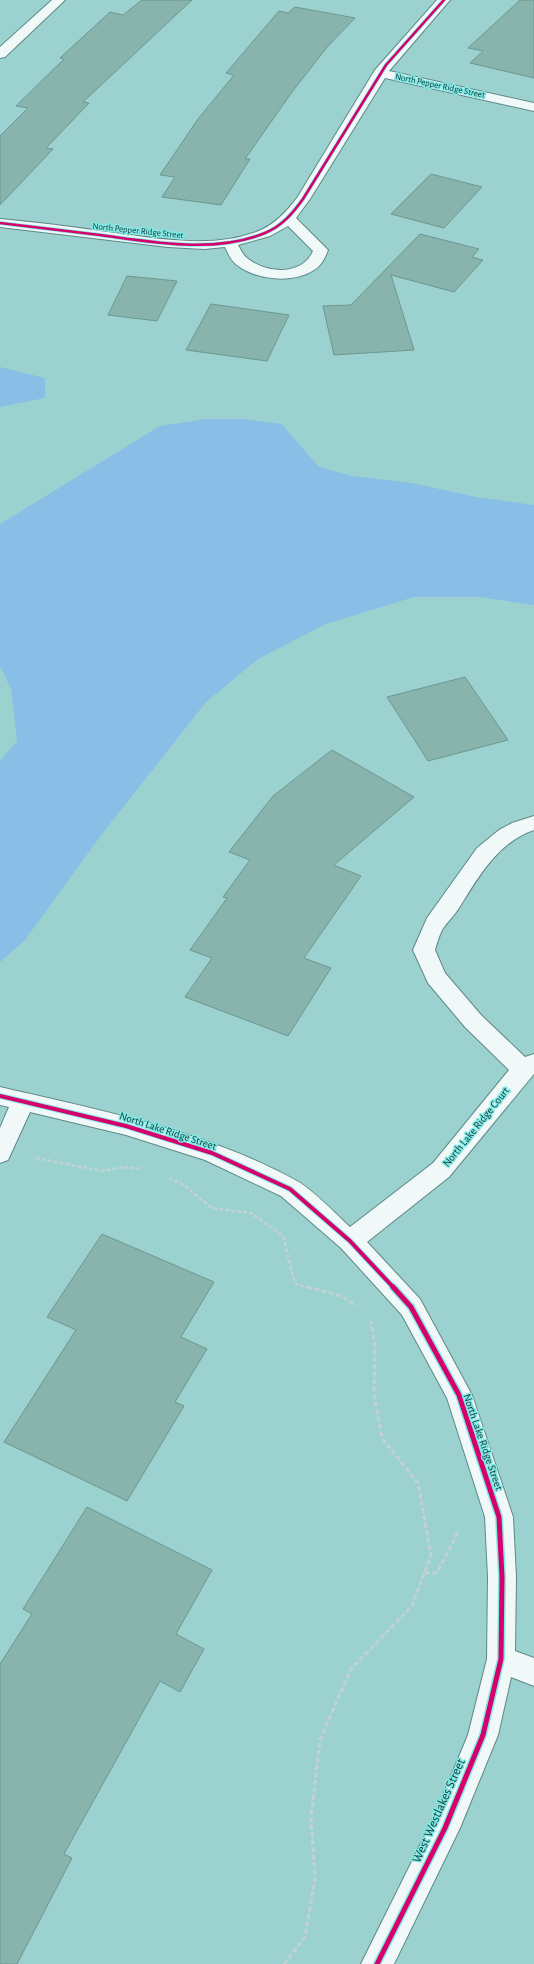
<svg xmlns="http://www.w3.org/2000/svg" width="534" height="1964" font-family="'Alegreya Sans',sans-serif">
<rect width="100%" height="100%" fill="#9bd2d0"/>
<g fill="#89bee6">
<path d="M0 367 45 378V398L0 407Z"/>
<path d="M206 419H242L282 424 319 467 352 476 412 483 476 497 534 505V605L480 597H414L326 624 258 659 206 702 102 834 25 940 0 962V761L17 741 11 689 0 666V524L160 426Z"/>
</g>
<g fill="#89b3ad" stroke="#6c9791">
<path d="M142 0H192L83 102 89 103 46 148 53 149 0 205V136L28 108 16 106 64 59 60 58 110 12 123 15Z"/>
<path d="M520 0H534V78L470 63 483 51 468 48Z"/>
<path d="M295 7 355 18 328 46 292 92 245 159H250L221 205 162 197 175 177 160 175 198 119 234 75 226 73 279 11 288 13Z"/>
<path d="M431 174 482 187 444 228 391 214Z"/>
<path d="M420 234 479 249 472 257 483 260 454 292 391 275 414 350 334 355 323 306 351 305Z"/>
<path d="M127 276 177 281 157 321 108 315Z"/>
<path d="M211 304 289 315 267 361 186 350Z"/>
<path d="M465 677 508 740 428 761 387 697Z"/>
<path d="M332 750 414 797 334 865 361 876 304 958 331 968 288 1036 185 997 212 958 190 950 227 898 223 897 250 860 229 852 273 796Z"/>
<path d="M102 1234 214 1282 181 1337 207 1349 175 1402 184 1406 127 1501 4 1442 76 1330 47 1317Z"/>
<path d="M87 1507 212 1570 176 1634 204 1649 180 1692 160 1681 64 1854 72 1858 17 1964H0V1664L32 1614 23 1609Z"/>
</g>
<g fill="none" stroke-linecap="round" stroke-linejoin="round">
<defs>
<g id="minor">
<path d="M52 0H65L5 57 0 58V47Z"/>
<path d="M437 0H450L389 71 534 103V111L385 78 310 199 296 218 328 250C325 258 322 265 314 270 293 284 256 280 237 265 231 261 228 253 225 247L204 249 168 247 0 227V219C33 222 67 226 100 231 151 237 212 251 261 230 276 223 287 211 297 198L375 70ZM288 226 313 251C302 276 266 274 247 258 243 255 241 250 238 245L270 236Z"/>
<path d="M534 816V830C497 843 479 876 459 908 454 916 447 922 442 930 439 936 437 943 435 950L445 973 481 1015 525 1057 534 1054V1074L449 1177 367 1242 420 1299 472 1395 513 1517 516 1577 515 1651 534 1658V1686L511 1677 498 1735 460 1828 394 1964H361L434 1817 468 1735 487 1659 488 1577 485 1517 447 1398 402 1315 341 1248 281 1196 205 1160 126 1135 30 1112 8 1160 0 1163V1128L9 1107 0 1105V1087C99 1110 207 1131 297 1181 313 1190 336 1214 350 1227L433 1163 509 1070 465 1027 428 983 413 950 427 918 477 848 499 830 512 823Z"/>
</g>
</defs>
<use href="#minor" stroke="#5e8887" stroke-width="2"/>
<g stroke="#c0d3d2" stroke-width="2.5" stroke-dasharray="4 2" stroke-linecap="butt">
<path d="M36 1158 102 1171 125 1167 142 1169"/>
<path d="M169 1178 185 1186 212 1208 251 1213 283 1236 295 1284 311 1288"/>
</g>
<g stroke="#c0d3d2" stroke-width="3" stroke-dasharray="5 2.5" stroke-linecap="butt">
<path d="M307 1287 341 1296 356 1306"/>
<path d="M425 1573H437L459 1530"/>
<path d="M284 1964 305 1937 315 1879 311 1818 320 1740 351 1669 412 1606 431 1555 418 1483 382 1438 374 1394 375 1346 371 1321"/>
</g>
<use href="#minor" fill="#f0f8f8" fill-rule="evenodd"/>
<defs>
<path id="cycleway-far2" d="M0 223C33 227 66 231 100 235 152 242 214 254 265 233 282 226 293 213 303 199L386 65 444 0"/>
<path id="cycleway-far1" d="M0 1096 126 1126 212 1153 290 1189 350 1241 394 1288"/>
<path id="cycleway" d="M377 1964 445 1828 483 1735 501 1659 502 1577 499 1517 459 1395 411 1307 393 1287"/>
</defs>
<use href="#cycleway-far2" stroke="#84e9e5" stroke-width="4"/>
<use href="#cycleway-far1" stroke="#84e9e5" stroke-width="6"/>
<use href="#cycleway" stroke="#84e9e5" stroke-width="8"/>
<use href="#cycleway-far2" stroke="#d6006c" stroke-width="2.5"/>
<use href="#cycleway-far1" stroke="#d6006c" stroke-width="4"/>
<use href="#cycleway" stroke="#d6006c" stroke-width="5"/>
</g>
<g text-anchor="middle" dominant-baseline="central" stroke-width="3" stroke-linejoin="round" paint-order="stroke">
<g font-size="9" fill="#0e3b3a" stroke="#84e9e5">
<text transform="translate(440 86) rotate(12)">North Pepper Ridge Street</text>
<text transform="translate(138 231) rotate(6)">North Pepper Ridge Street</text>
</g>
<g font-size="11" fill="#0e3b3a" stroke="#84e9e5">
<text transform="translate(476 1127) rotate(-51)">North Lake Ridge Court</text>
<text transform="translate(168 1131) rotate(18)">North Lake Ridge Street</text>
<text transform="translate(483 1442) rotate(71)">North Lake Ridge Street</text>
</g>
<g font-size="13" fill="#0e3b3a" stroke="#84e9e5">
<text transform="translate(439 1811) rotate(-66)">West Westlakes Street</text>
</g>
</g>
</svg>
